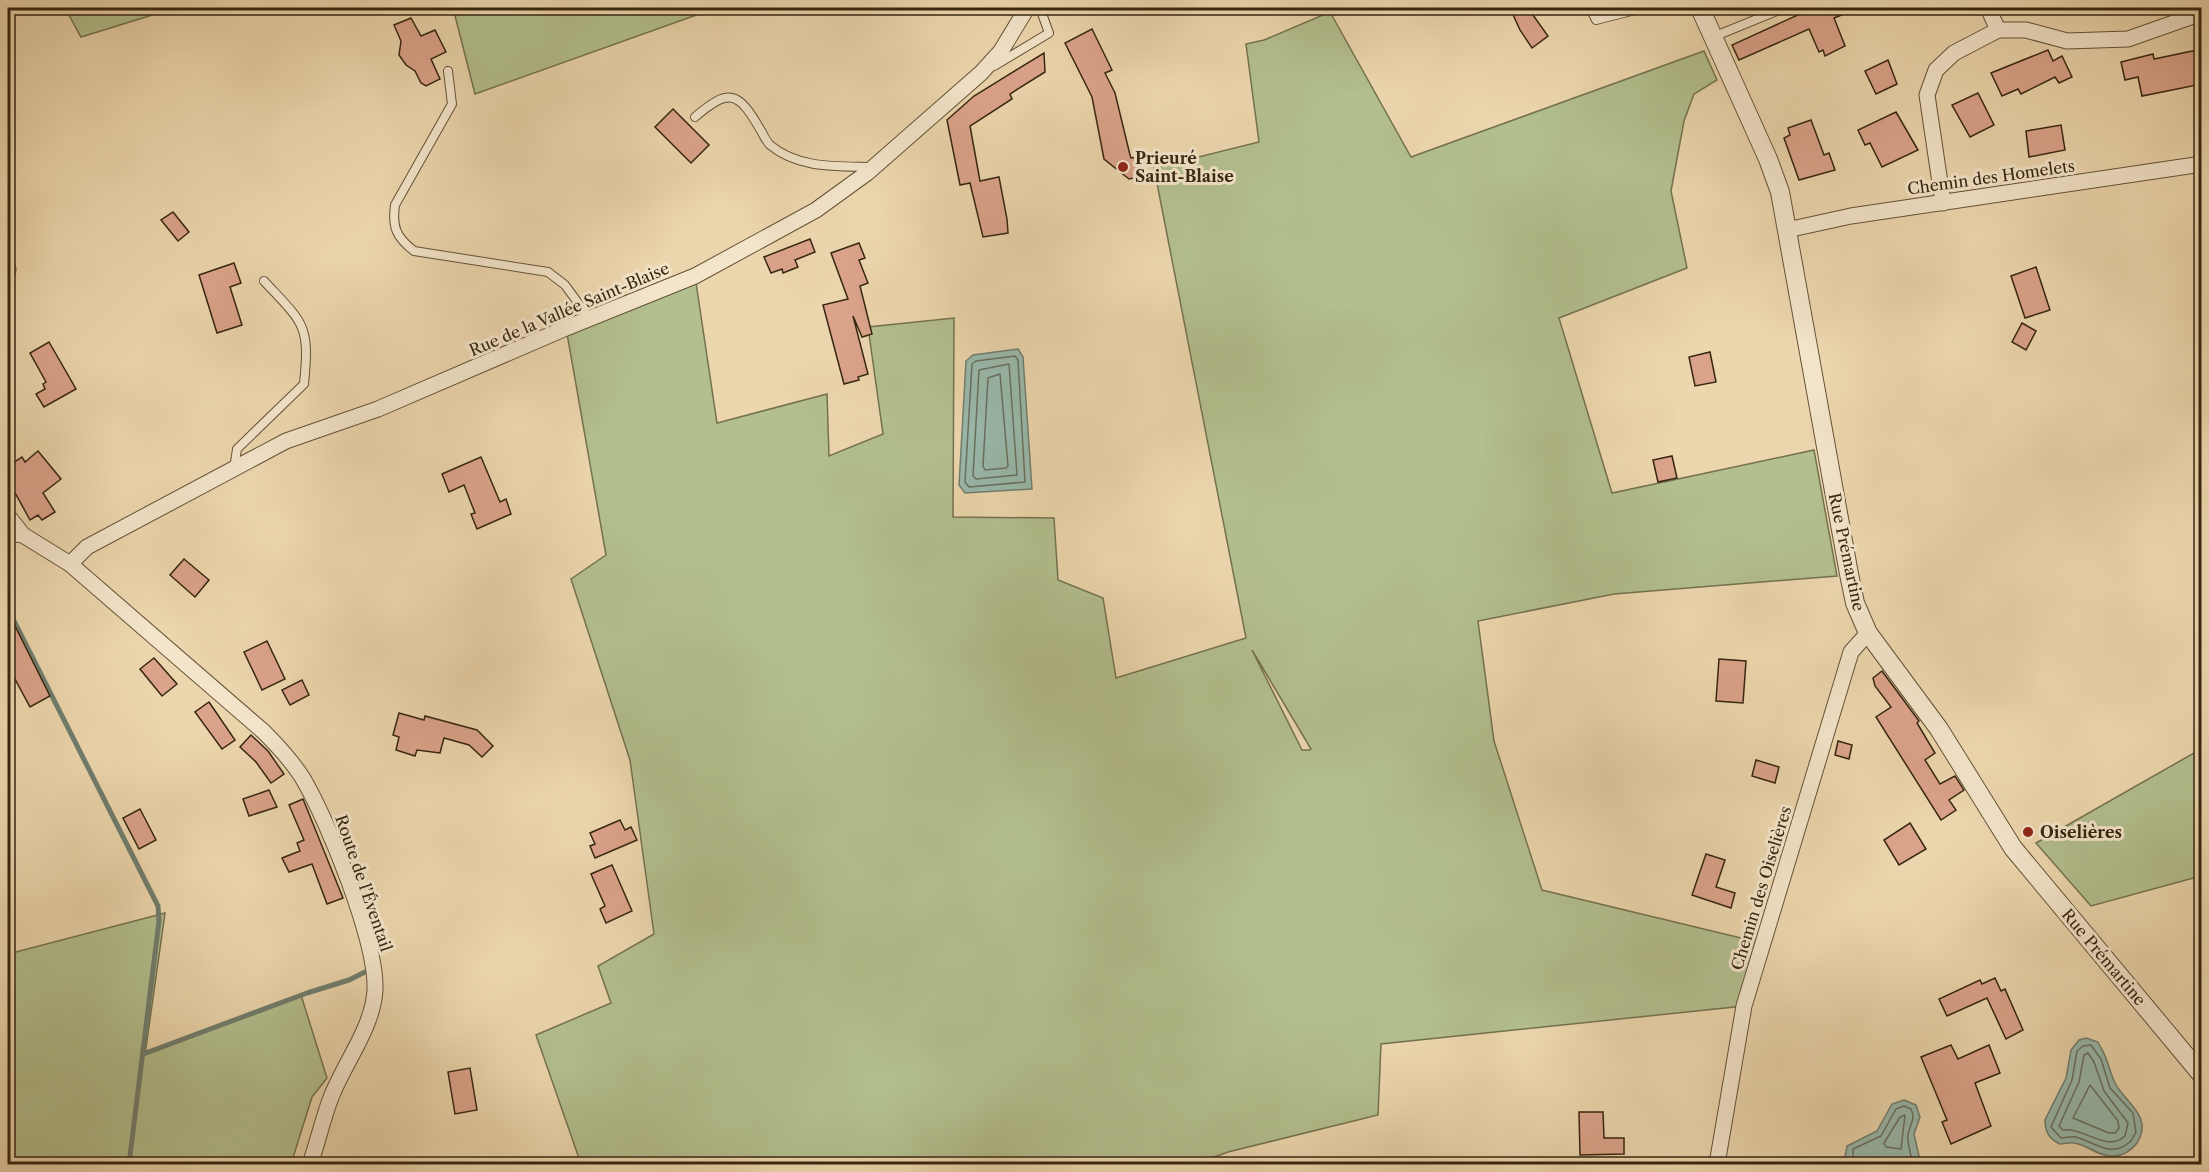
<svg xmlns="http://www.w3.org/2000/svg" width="2209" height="1172" font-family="'Libre Caslon Text',serif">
<rect width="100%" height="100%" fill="#ecd6ad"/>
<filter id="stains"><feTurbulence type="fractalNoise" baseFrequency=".00333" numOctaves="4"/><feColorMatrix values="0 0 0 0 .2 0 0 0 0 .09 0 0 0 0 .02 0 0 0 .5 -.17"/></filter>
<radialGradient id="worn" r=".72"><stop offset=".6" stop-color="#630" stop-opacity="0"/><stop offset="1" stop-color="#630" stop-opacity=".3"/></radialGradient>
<g fill="#b3bf8e" stroke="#74724f" stroke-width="1.5" fill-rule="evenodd">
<path d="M65 8H175L81 37Z"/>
<path d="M453 8H716L475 94Z"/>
<path d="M1330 12 1411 157 1704 51 1717 80 1694 94 1684 121 1671 191 1687 268 1559 318 1612 493 1814 450 1837 576 1614 594 1478 621 1494 741 1542 890 1762 943 1744 1006 1381 1044 1378 1115 1228 1152 1196 1164H581L536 1035 611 1003 598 966 654 934 630 760 571 579 606 555 566 328 695 276 717 423 827 394 829 456 883 434 868 327 954 318 953 517 1054 518 1058 580 1103 598 1116 678 1246 638 1154 168 1259 142 1246 44 1264 40ZM1252 650 1311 749 1310 750H1302Z"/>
<path d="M2201 749V876L2091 906 2036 843Z"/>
<path d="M165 913 145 1055 301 995 327 1078 312 1097 291 1164H8V954Z"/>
</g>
<g fill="#99b9ac" stroke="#717e6e" stroke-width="1.5">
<path d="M1018 349 1023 357 1032 489 965 493 959 485 966 361 973 355Z"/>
<path d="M2086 1038 2098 1042 2101 1048C2108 1059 2109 1071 2115 1083 2125 1103 2154 1116 2137 1143 2132 1150 2123 1156 2113 1156 2099 1157 2088 1145 2074 1143 2070 1142 2065 1144 2060 1144 2049 1139 2045 1132 2045 1120L2066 1078 2071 1050 2079 1040Z"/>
<path d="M1904 1100 1916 1105 1920 1117 1914 1134 1919 1156 1916 1164C1905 1165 1897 1162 1887 1161 1881 1160 1859 1165 1848 1164L1845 1157 1847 1146 1877 1131 1892 1104Z"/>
</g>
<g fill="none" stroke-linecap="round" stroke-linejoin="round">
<g stroke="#68705e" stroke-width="1.5">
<path d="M1015 356 1018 360 1025 482 969 487 965 482 972 364 976 361Z"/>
<path d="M1009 364 1017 475 976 479 973 476 979 370Z"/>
<path d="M1000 374 1008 466 1006 468 985 470 983 466 988 378Z"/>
<path d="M2091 1045 2101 1059 2110 1088 2133 1113 2136 1132 2131 1141C2111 1159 2097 1143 2076 1137 2071 1136 2067 1138 2061 1138L2051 1127 2072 1080 2077 1051 2083 1046Z"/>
<path d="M2088 1053 2094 1062 2104 1091 2128 1123 2125 1136C2107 1153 2084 1127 2063 1130L2059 1126 2079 1082 2084 1055Z"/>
<path d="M2090 1085 2118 1121 2119 1128 2115 1133H2109L2073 1118Z"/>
<path d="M1905 1115 1901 1149 1886 1147 1884 1143 1900 1117Z"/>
<path d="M1853 1164V1149L1881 1136 1896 1109 1904 1106 1911 1109C1916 1119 1910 1124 1908 1134 1906 1144 1913 1154 1911 1164"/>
</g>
<g stroke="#717e6e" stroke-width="5">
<path d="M8 609 158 906 159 921 129 1164"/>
<path d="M143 1054 307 993 349 980 365 972"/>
</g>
</g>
<g fill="#dba38a" stroke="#362610" stroke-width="1.5">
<path d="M1510 8H1528L1548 36 1532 48 1520 30Z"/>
<path d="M1813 8H1859L1834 18 1845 46 1825 56 1823 50 1819 52 1809 29 1739 60 1732 45Z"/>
<path d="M411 18 421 36 435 30 446 52 431 59 440 79 426 86 421 83 415 71 406 65 399 55 401 41 394 25Z"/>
<path d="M1092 29 1112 70 1105 73 1115 93 1130 155 1131 158 1138 157 1142 176 1129 179 1104 159 1092 97 1065 43Z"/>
<path d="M2202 49V84L2142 96 2138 77 2125 80 2121 62 2153 54 2154 59Z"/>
<path d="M2048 50 2053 61 2062 56 2072 77 2059 83 2055 77 2021 94 2018 89 2002 96 1991 73Z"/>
<path d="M1044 53 1045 72 1010 94 1012 99 970 126 980 181 999 177 1007 219 1008 233 983 237 970 183 960 185 947 120 974 96Z"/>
<path d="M1888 60 1897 84 1876 94 1865 71Z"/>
<path d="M1978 93 1994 125 1970 137 1952 105Z"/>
<path d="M673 109 709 145 691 163 655 127Z"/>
<path d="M1896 112 1918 150 1882 167 1870 143 1865 145 1858 130Z"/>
<path d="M1811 120 1824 155 1829 153 1835 170 1799 180 1784 138 1790 135 1788 128Z"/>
<path d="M2061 125 2065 150 2029 157 2026 131Z"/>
<path d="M173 212 189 232 178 241 161 220Z"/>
<path d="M810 239 815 252 795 260 798 267 783 273 782 269 771 273 764 257Z"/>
<path d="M859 243 865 258 859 260 868 283 860 286 872 334 862 337 853 316 868 374 858 377 859 380 844 384 823 305 848 299 831 253Z"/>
<path d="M234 263 241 283 230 287 242 325 217 333 199 275Z"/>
<path d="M2036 267 2050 310 2025 318 2011 276Z"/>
<path d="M2022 323 2036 331 2026 350 2012 342Z"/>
<path d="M49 342 76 389 44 407 36 394 45 389 43 384 46 382 30 353Z"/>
<path d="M1710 352 1716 382 1695 386 1689 357Z"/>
<path d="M38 451 61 479 43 493 55 512 42 520 38 515 30 520 8 480V466L22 457 25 462Z"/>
<path d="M1672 456 1677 478 1658 482 1653 460Z"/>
<path d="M481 457 500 502 506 499 511 514 477 529 471 514 475 513 464 485 449 492 442 474Z"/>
<path d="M184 559 209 580 195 597 170 575Z"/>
<path d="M8 612 50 696 30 707 8 666Z"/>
<path d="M267 641 285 679 262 690 244 652Z"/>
<path d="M154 658 177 684 162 696 140 669Z"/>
<path d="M1719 659 1746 661 1743 703 1716 701Z"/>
<path d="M1882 671 1919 721 1917 723 1935 753 1925 760 1940 784 1955 776 1964 790 1949 800 1956 810 1941 820 1876 717 1891 707 1875 686 1873 678Z"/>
<path d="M302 680 309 695 290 705 282 690Z"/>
<path d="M209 702 235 740 222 749 195 712Z"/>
<path d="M399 713 424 720 425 716 477 730 493 746 482 757 469 745 444 738 440 753 417 750 415 756 396 750 399 737 393 735Z"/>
<path d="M251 735 268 751 284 774 271 783 256 762 240 747Z"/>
<path d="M1838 741 1852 745 1849 759 1835 755Z"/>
<path d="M1756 760 1779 767 1775 783 1752 776Z"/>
<path d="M269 790 277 807 249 816 243 799Z"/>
<path d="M303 799 343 898 327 904 312 864 289 872 282 858 300 851 297 843 304 840 289 805Z"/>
<path d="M140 809 156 840 139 849 123 818Z"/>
<path d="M620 820 625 830 631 827 637 840 595 858 590 846 595 844 590 833Z"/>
<path d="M1910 823 1926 849 1899 865 1884 840Z"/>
<path d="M1706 854 1725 860 1716 887 1735 893 1731 908 1692 895Z"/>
<path d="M612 865 632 911 606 923 600 909 605 906 591 874Z"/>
<path d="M1995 978 2001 991 2005 989 2023 1030 2006 1039 1987 998 1947 1016 1939 999 1980 980 1982 984Z"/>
<path d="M1951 1045 1958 1059 1989 1045 2000 1073 1975 1083 1991 1126 1951 1144 1942 1122 1947 1120 1921 1057Z"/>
<path d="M470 1068 477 1110 455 1114 448 1072Z"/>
<path d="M1579 1112H1603L1604 1138H1624V1154L1580 1155Z"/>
</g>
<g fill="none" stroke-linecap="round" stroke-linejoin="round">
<defs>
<g id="service">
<path d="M1590 8 1596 20 1643 8"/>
<path d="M1713 37 1784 8"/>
<path d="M994 66 1049 33 1040 8"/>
<path d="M448 71 452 104 395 205C392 227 396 237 414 251L548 272 565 285 589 318"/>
<path d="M695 117C729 88 738 91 760 129 763 134 766 141 770 145 799 169 837 166 873 167"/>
<path d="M234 469 237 449 304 384C310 324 304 324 264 281"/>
</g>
<g id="minor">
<path d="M1988 8 1998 30"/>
<path d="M1943 203 1927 95 1936 70 1954 53 1998 30H2026L2067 41 2128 39 2202 13"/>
<path d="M1787 230 1851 216 2202 164"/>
<path d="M8 270V269"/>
<path d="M8 516 23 535"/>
<path d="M8 533 23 535 70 564 264 732C278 746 291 760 302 777 328 820 377 942 375 990 373 1027 345 1062 332 1095 323 1117 318 1142 310 1164"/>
<path d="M70 564 87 547 286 441 378 409 566 328 695 276 816 210 867 173 981 73 1001 51 1027 8"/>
<path d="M1717 1164 1744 1006 1851 652 1868 633"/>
</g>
<path id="tertiary" d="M1700 8 1768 159 1780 192 1849 574 1855 603 1868 633 1939 729 2013 848 2202 1075"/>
</defs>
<use href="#service" stroke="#645237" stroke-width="10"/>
<use href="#minor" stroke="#645237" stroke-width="17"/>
<use href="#tertiary" stroke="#645237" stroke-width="20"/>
<use href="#service" stroke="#f3e4ca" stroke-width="8"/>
<use href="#minor" stroke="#f3e4ca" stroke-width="15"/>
<use href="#tertiary" stroke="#f3e4ca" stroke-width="18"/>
</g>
<g fill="#8f2418" stroke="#f3e4ca" stroke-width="2">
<circle cx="1123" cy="167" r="6"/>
<circle cx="2028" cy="832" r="6"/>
</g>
<g text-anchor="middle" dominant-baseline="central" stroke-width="6" stroke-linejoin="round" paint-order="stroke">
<g font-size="16" font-weight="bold" fill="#362610" stroke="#f3e4ca" text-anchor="start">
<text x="1135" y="158">Prieuré<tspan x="1135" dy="18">Saint-Blaise</tspan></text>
<text x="2040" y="832">Oiselières</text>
</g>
<g font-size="16" fill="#362610" stroke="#f3e4ca">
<text transform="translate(1991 177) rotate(-8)">Chemin des Homelets</text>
<text transform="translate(569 309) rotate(-23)">Rue de la Vallée Saint-Blaise</text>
<text transform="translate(1847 552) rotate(78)">Rue Prémartine</text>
<text transform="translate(364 883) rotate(71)">Route de l'Éventail</text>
<text transform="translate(1761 888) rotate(-73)">Chemin des Oiselières</text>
<text transform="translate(2104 957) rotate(50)">Rue Prémartine</text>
</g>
</g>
<rect width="2209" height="1172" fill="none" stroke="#ecd6ad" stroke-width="30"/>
<rect x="9" y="9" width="2191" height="1154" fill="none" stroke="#362610" stroke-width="3"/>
<rect x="15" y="15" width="2179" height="1142" fill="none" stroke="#362610" stroke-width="1.5"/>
<rect width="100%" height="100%" filter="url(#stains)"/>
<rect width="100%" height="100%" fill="url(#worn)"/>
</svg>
